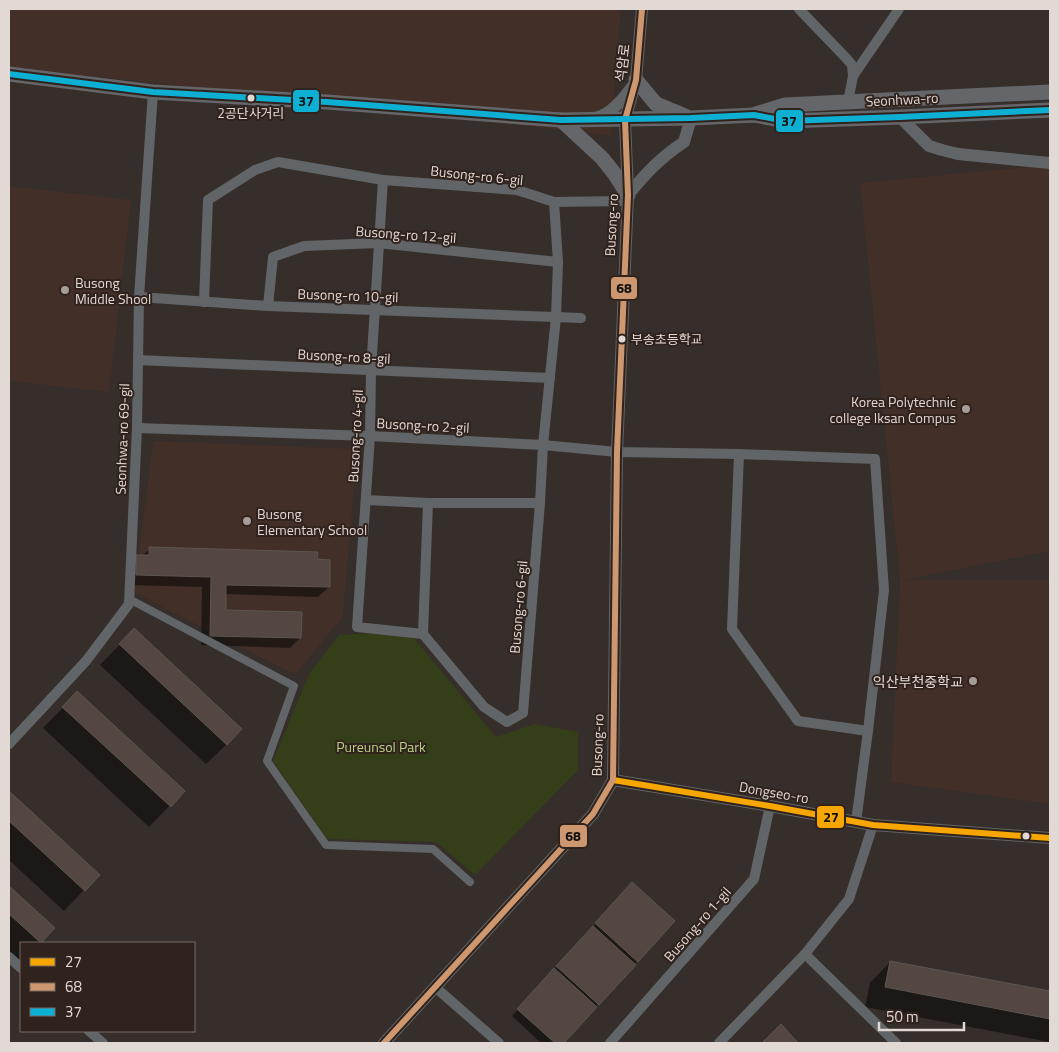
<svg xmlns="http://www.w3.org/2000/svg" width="1059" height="1052" font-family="'Titillium Web','Noto Sans KR',sans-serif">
<rect width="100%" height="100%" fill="#362e2a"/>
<g fill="#422f27">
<path d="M9 9H621L611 136 327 102 9 67Z"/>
<path d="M1050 165V551L904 580H1050V804L891 782 900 580 860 183Z"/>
<path d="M9 186 131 200 109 392 9 381Z"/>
<path d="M153 441 357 449 343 616 295 675 134 592Z"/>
</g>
<path fill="#343e19" d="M409 632 496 737 534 724 578 732V770L475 875 436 842 327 839 273 761 309 674 339 635Z"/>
<g fill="#0007">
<path d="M150 549 316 560 329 587 318 597 225 594V612L300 638 290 648 201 645 202 587 126 585V566L142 556Z"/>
<path d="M134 630 227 744 206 764 100 665Z"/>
<path d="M77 693 184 791 149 827 43 728Z"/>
<path d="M9 792 98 875 64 911 9 860Z"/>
<path d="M9 888 53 928 39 943H21V961L20 963 9 953Z"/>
<path d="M626 891 673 921 563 1043H541L512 1016Z"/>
<path d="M890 962 1050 993V1041L1049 1042 865 1007 870 983Z"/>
</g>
<g fill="#544742" stroke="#5c5551">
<path d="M149 547 318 552 317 559 330 560V587L226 585V610L302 612 301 638 210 636 211 577 136 575V555H149Z"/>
<path d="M134 628 242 729 227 745 119 644Z"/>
<path d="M77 691 185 791 171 807 62 707Z"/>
<path d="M9 791 100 875 85 891 9 821Z"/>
<path d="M632 882 675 921 638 962 595 923Z"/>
<path d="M9 886 55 928 41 943 9 914Z"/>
<path d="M593 926 636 965 599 1005 556 966Z"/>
<path d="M890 961 1050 991V1019L885 987Z"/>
<path d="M554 968 597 1007 564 1043H555L517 1009Z"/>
<path d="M781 1024 798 1043H762Z"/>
</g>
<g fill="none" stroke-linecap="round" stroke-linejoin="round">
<path stroke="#616567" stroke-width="8" d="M129 599 294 686 267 761 326 845 433 849 470 882"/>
<g stroke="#616567" stroke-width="10">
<path d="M799 9 847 59 852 65 853 76 848 102"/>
<path d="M853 76 899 9"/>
<path d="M383 180 371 371 370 436 357 627 423 634"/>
<path d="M139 297 268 306 581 318"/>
<path d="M204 302 208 200 255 170 278 162 383 180 517 190 554 202 626 201"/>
<path d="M268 306 273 257 304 246 378 243 558 262"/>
<path d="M138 360 550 378"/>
<path d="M137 428 370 436 543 445 617 452 739 454 875 459 884 590 868 731 856 822"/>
<path d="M739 454 732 629 798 721 868 731"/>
<path d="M366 500 428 503H540"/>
<path d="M428 503 423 634 484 707 507 722 523 713 540 503 543 445 556 317 558 262 554 202"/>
<path d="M9 744 86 661 129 604 137 428 139 297 153 92"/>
<path d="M805 954 896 1043"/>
<path d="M9 957 21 968"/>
<path d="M435 987 499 1043"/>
<path d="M89 1031 103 1043"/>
<path d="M610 1043 754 879 770 806"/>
<path d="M719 1043 805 954 849 899 873 825"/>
</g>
<g stroke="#616567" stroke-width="12">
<path d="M900 117 929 146 942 150 958 154 1050 163"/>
<path d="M592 118C608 118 624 98 632 87"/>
<path d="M628 195C646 173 660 158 684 142L691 118"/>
<path d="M613 780 770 806 873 825 1050 838"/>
<path d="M384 1043 593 814 613 780 617 452 628 195 625 120 636 80 642 9"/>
</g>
<g stroke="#64666a" stroke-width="15">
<path d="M9 74 153 92 327 102 561 120 691 118 754 115 786 121 900 117 1050 110"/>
<path d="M636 80 656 104 685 116"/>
<path d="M756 114 785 105 1050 92"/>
<path d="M561 120 602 158 614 173 628 195"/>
</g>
<defs>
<path id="bus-1" d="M613 780 770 806 873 825 1050 838"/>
<path id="bus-2" d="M384 1043 593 814 613 780 617 452 628 195 625 120 636 80 642 9"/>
<path id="bus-3" d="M9 74 153 92 327 102 561 120 691 118 754 115 786 121 900 117 1050 110"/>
</defs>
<use href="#bus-1" stroke="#30221c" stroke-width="10"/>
<use href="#bus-2" stroke="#30221c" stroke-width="10"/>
<use href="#bus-3" stroke="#30221c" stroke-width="10"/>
<use href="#bus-1" stroke="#f7a600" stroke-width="6"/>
<use href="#bus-2" stroke="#cd976f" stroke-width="6"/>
<use href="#bus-3" stroke="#0dafd3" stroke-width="6"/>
</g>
<g fill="#e2d8d4" stroke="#30221c" stroke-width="2">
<circle cx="251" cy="98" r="4.5"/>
<circle cx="622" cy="339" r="4.5"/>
<circle cx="1026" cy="836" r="4.5"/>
</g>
<g fill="#a69c98" stroke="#30221c" stroke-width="2">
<circle cx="65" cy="290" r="5"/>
<circle cx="966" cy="409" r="5"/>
<circle cx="247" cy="521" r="5"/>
<circle cx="973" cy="681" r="5"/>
</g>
<g text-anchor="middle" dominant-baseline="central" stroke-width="4" stroke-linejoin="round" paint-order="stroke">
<g font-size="13" fill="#e2d8d4" stroke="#30221c">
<text x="251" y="113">2공단사거리</text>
<text x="631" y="339" text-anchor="start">부송초등학교</text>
</g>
<g font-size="14" fill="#e2d8d4" stroke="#30221c">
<text transform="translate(622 63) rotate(-83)">석암로</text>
<text transform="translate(902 99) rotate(-3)">Seonhwa-ro</text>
<text transform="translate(477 175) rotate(6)">Busong-ro 6-gil</text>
<text transform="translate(611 225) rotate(-87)">Busong-ro</text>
<text transform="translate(406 234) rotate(4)">Busong-ro 12-gil</text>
<text transform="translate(348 295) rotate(2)">Busong-ro 10-gil</text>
<text transform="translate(344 356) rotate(3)">Busong-ro 8-gil</text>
<text transform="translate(423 425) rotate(3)">Busong-ro 2-gil</text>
<text transform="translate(355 436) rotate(-87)">Busong-ro 4-gil</text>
<text transform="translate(122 439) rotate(-88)">Seonhwa-ro 69-gil</text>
<text transform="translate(518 607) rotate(-85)">Busong-ro 6-gil</text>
<text transform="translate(597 745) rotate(-88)">Busong-ro</text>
<text transform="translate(774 792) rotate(10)">Dongseo-ro</text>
<text transform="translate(697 924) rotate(-49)">Busong-ro 1-gil</text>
</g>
<g font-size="14" fill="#e2d8d4" stroke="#30221c" text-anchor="start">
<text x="75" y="282">Busong<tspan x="75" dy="16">Middle Shool</tspan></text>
<text x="956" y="401" text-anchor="end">Korea Polytechnic<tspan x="956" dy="16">college Iksan Compus</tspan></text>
<text x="257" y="513">Busong<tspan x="257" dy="16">Elementary School</tspan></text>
<text x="963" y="681" text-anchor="end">익산부천중학교</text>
</g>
<g font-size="14" fill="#b9d286" stroke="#30221c">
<text x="381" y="746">Pureunsol Park</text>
</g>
</g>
<g stroke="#30221c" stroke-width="2">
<rect x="292" y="89" width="28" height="24" rx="5" fill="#0dafd3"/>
<rect x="775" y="109" width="29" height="24" rx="5" fill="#0dafd3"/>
<rect x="610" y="276" width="28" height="24" rx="5" fill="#cd976f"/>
<rect x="816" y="805" width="29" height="24" rx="5" fill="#f7a600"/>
<rect x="559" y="824" width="29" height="24" rx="5" fill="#cd976f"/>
</g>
<g font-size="14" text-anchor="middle" font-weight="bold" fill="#111">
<text x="306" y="106">37</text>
<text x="789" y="126">37</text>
<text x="624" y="293">68</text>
<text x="831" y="822">27</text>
<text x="573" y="841">68</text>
</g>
<rect width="1059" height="1052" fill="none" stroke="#e2d8d4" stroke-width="20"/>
<rect x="20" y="942" width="175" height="90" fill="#30221c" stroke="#776b66"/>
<rect x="30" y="958" width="25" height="8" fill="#f7a600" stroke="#776b66"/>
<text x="65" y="967" font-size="15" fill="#e2d8d4">27</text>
<rect x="30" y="983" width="25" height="8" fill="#cd976f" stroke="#776b66"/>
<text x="65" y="992" font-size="15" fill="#e2d8d4">68</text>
<rect x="30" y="1008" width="25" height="8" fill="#0dafd3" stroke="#776b66"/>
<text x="65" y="1017" font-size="15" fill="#e2d8d4">37</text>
<path d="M879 1022v8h85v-8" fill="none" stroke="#e2d8d4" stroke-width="2.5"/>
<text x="886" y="1022" font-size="15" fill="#e2d8d4" stroke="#30221c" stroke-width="4" paint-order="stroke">50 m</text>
</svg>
